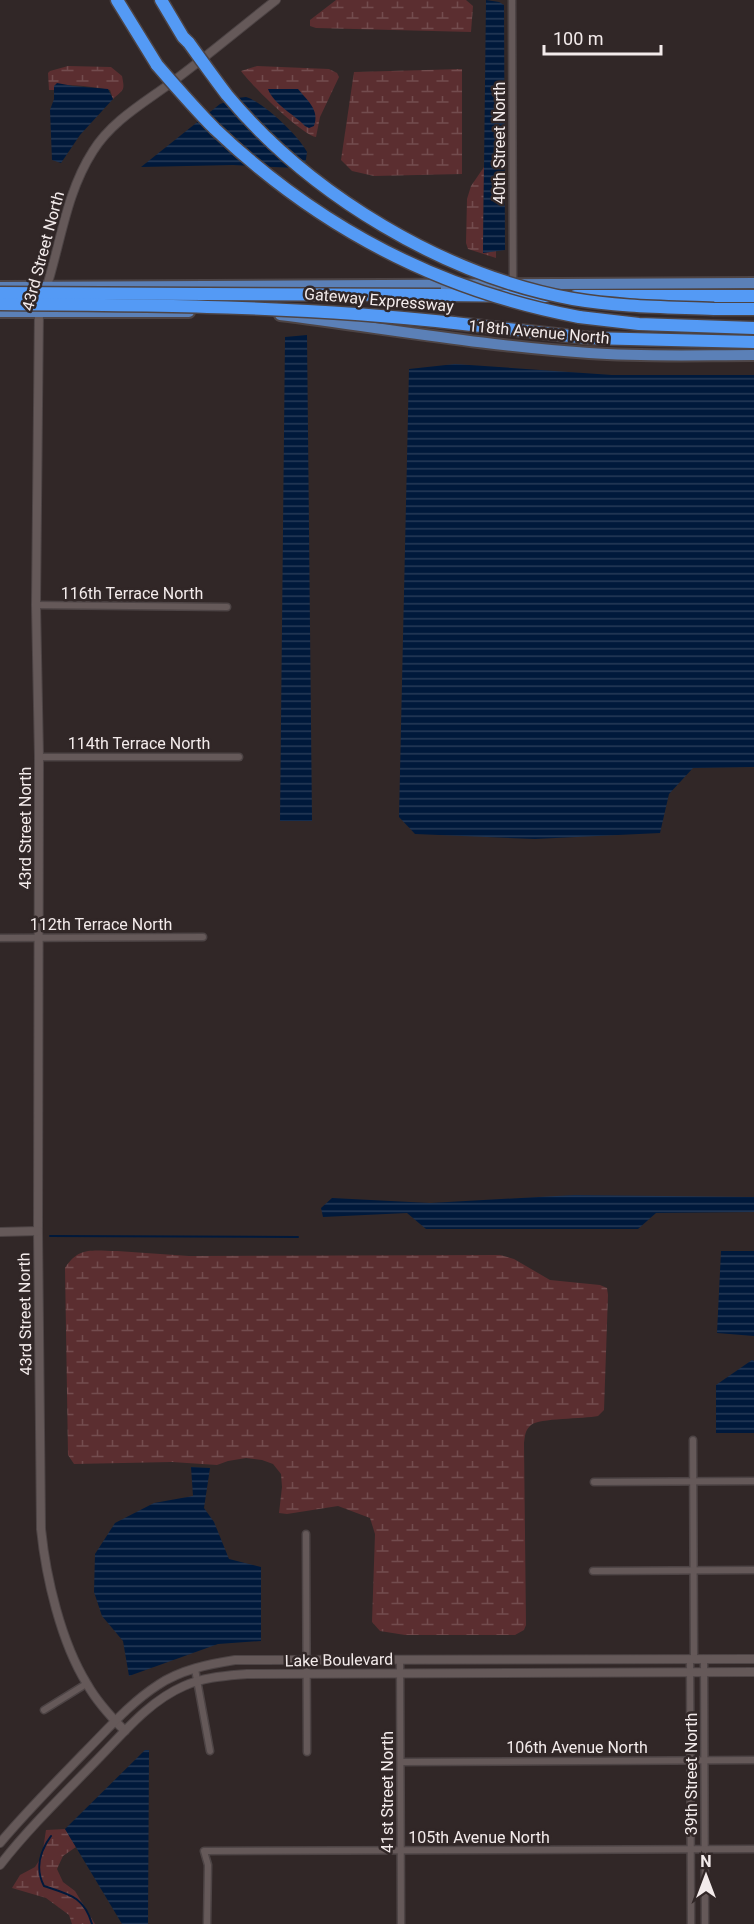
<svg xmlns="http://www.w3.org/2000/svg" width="754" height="1924" font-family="Roboto,sans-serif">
<defs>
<pattern id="wetland-marsh" width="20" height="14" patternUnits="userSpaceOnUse" patternTransform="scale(1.5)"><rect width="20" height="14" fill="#5b2e30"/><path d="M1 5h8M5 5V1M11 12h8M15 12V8" fill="none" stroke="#734c4e"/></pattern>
<pattern id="water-rules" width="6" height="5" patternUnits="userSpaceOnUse" patternTransform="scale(1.5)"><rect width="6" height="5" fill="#00193b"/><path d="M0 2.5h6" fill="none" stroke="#263b58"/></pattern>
</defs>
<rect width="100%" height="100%" fill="#312727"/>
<g fill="url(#wetland-marsh)">
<path d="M336 0H466L473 6 471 32 316 28 310 26V20Z"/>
<path d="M68 66 111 67 122 76C125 91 124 89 113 99L110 90C96 87 66 83 54 86L55 90H49L48 73 50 71Z"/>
<path d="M257 66 329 69 337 73 339 77 320 117 316 137C302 135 251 85 241 71Z"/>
<path d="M462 69V174L374 176 352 171 341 160 354 72Z"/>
<path d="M484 167 483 252 496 251V258L468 249 466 243 467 199 471 186Z"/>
<path d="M117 1251 189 1256 500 1255 514 1259 550 1280 600 1285 607 1288 608 1295 604 1410 598 1416C584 1419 539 1418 531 1425 525 1430 525 1436 524 1443L526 1625 524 1630 515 1635H405L380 1631 372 1622 375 1534 370 1518 338 1506 287 1514 279 1513 282 1487 281 1474 273 1464 262 1460 246 1458 228 1461 217 1465 172 1462 74 1464 68 1455 65 1268C79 1246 93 1251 117 1251Z"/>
<path d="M65 1829 76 1847 63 1856 57 1869 63 1882 75 1891 95 1924H72L69 1915 46 1898 12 1888 20 1875 35 1867 42 1856 46 1830Z"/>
</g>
<g fill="url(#water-rules)">
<path d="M486 0 499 2 504 5 505 250 483 253Z"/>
<path d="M57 83 73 86 108 89 113 99 80 135 61 163 52 160 50 110 54 99V86Z"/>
<path d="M268 89H298C307 100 320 110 314 126L309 128 305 126C294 114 274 105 268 89Z"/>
<path d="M246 97C263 102 299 136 307 152L305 166 293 168 233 165 141 167 220 104 237 98Z"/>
<path d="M307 335 312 821H280L285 337Z"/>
<path d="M455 364 612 375H754V767L693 768 669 794 660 833 535 839 415 834 399 817 409 369Z"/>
<path d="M574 1195 754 1197V1212L656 1213 638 1229H426L407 1213 323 1217 321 1208 332 1198 430 1203Z"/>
<path d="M721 1251H754V1336L717 1333Z"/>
<path d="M752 1360 754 1361V1433H716V1385Z"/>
<path d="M191 1467 210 1468 204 1508 214 1522 229 1559 261 1567V1641L218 1644 129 1676 123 1641 102 1616 94 1592 95 1554 115 1523 154 1503 193 1496Z"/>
<path d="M145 1750H149L148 1924H122L65 1829Z"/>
</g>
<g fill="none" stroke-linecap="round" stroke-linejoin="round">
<g stroke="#00193b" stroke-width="2">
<path d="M50 1236 298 1237"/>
<path d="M51 1836C40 1851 35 1869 44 1886 68 1894 84 1896 92 1924"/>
</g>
<defs>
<g id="minor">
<path d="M512 0 513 285"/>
<path d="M36 605 227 607"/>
<path d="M39 757H239"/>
<path d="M0 938 203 937"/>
<path d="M693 1440 694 1659"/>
<path d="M594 1482 754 1481"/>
<path d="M306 1534 307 1752"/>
<path d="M593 1571 754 1570"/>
<path d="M690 1659 691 1924"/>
<path d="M704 1659 705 1924"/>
<path d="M400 1660 401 1924"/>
<path d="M195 1669 210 1751"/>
<path d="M44 1710 86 1684"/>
<path d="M401 1762 754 1760"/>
<path d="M207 1924 208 1865 204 1851 754 1849"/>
</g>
<g id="tertiary">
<path d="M46 289C61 242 66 193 93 151 111 122 142 104 168 85 205 58 240 28 276 0"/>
<path d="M39 309 36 605 39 757 38 1231 41 1529C46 1578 61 1642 87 1684 97 1702 111 1717 125 1731"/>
<path d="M0 1232 38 1231"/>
<path d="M0 1843C26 1812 55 1783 84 1753 107 1730 130 1703 158 1685 180 1670 209 1664 235 1660L754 1659"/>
<path d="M0 1865C28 1829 61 1797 93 1764 121 1736 147 1702 184 1686 204 1677 225 1676 247 1674L754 1672"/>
</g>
<g id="primary">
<path d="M0 287 754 283"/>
<path d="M0 312H189"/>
<path d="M280 315C383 328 485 346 589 353 644 357 699 355 754 355"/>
</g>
<g id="motorway">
<path d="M117 0 157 65"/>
<path d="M161 0 183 37 189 43"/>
<path d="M441 295 546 296"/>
<path d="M575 296H754"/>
<path d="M714 309H754"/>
<path d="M579 317 639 324 754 328"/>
<path d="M454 323 588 338 754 342"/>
</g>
</defs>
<use href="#minor" stroke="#4d4445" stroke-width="9"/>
<use href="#tertiary" stroke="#4d4445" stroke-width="10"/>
<use href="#primary" stroke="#4d4445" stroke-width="14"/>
<use href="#motorway" stroke="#4d4445" stroke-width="15"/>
<use href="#minor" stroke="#655959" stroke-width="6"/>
<use href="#tertiary" stroke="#655959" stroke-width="8"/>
<use href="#primary" stroke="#5b80b7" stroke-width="10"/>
<use href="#motorway" stroke="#549af5" stroke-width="12"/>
<defs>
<g id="motorway-bridge">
<path d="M189 43C202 61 214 78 227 95 310 195 445 276 573 299 620 307 667 307 714 309"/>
<path d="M157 65C176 87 195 109 215 129 318 227 440 291 579 317"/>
<path d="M0 293 441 295"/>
<path d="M0 304C152 305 303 306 454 323"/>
</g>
</defs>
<use href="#motorway-bridge" stroke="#4d4445" stroke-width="15" stroke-linecap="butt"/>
<use href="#motorway-bridge" stroke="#549af5" stroke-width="12"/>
</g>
<g text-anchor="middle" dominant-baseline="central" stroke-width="5" stroke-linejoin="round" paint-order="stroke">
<g font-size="16" fill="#f3ebeb" stroke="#312727">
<text transform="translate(499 143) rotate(-90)">40th Street North</text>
<text transform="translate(43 251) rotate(-75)">43rd Street North</text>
<text transform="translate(379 300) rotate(5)">Gateway Expressway</text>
<text transform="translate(539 332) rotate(5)">118th Avenue North</text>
<text x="132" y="593">116th Terrace North</text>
<text x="139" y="743">114th Terrace North</text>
<text transform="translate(25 828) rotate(-90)">43rd Street North</text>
<text x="101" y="924">112th Terrace North</text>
<text transform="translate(25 1314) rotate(-91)">43rd Street North</text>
<text transform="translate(339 1660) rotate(-1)">Lake Boulevard</text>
<text x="577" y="1747">106th Avenue North</text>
<text transform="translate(691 1774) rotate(-90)">39th Street North</text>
<text transform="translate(387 1792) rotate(-90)">41st Street North</text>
<text x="479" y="1837">105th Avenue North</text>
</g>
</g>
<g transform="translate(706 1876)" stroke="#312727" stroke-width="4.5" paint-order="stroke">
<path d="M0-4.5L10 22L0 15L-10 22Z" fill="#f3ebeb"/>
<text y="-9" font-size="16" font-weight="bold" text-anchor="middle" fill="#f3ebeb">N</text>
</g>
<path d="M544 45v9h117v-9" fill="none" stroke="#f3ebeb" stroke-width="3"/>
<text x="553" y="45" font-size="18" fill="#f3ebeb" stroke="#312727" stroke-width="4.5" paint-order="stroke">100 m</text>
</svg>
